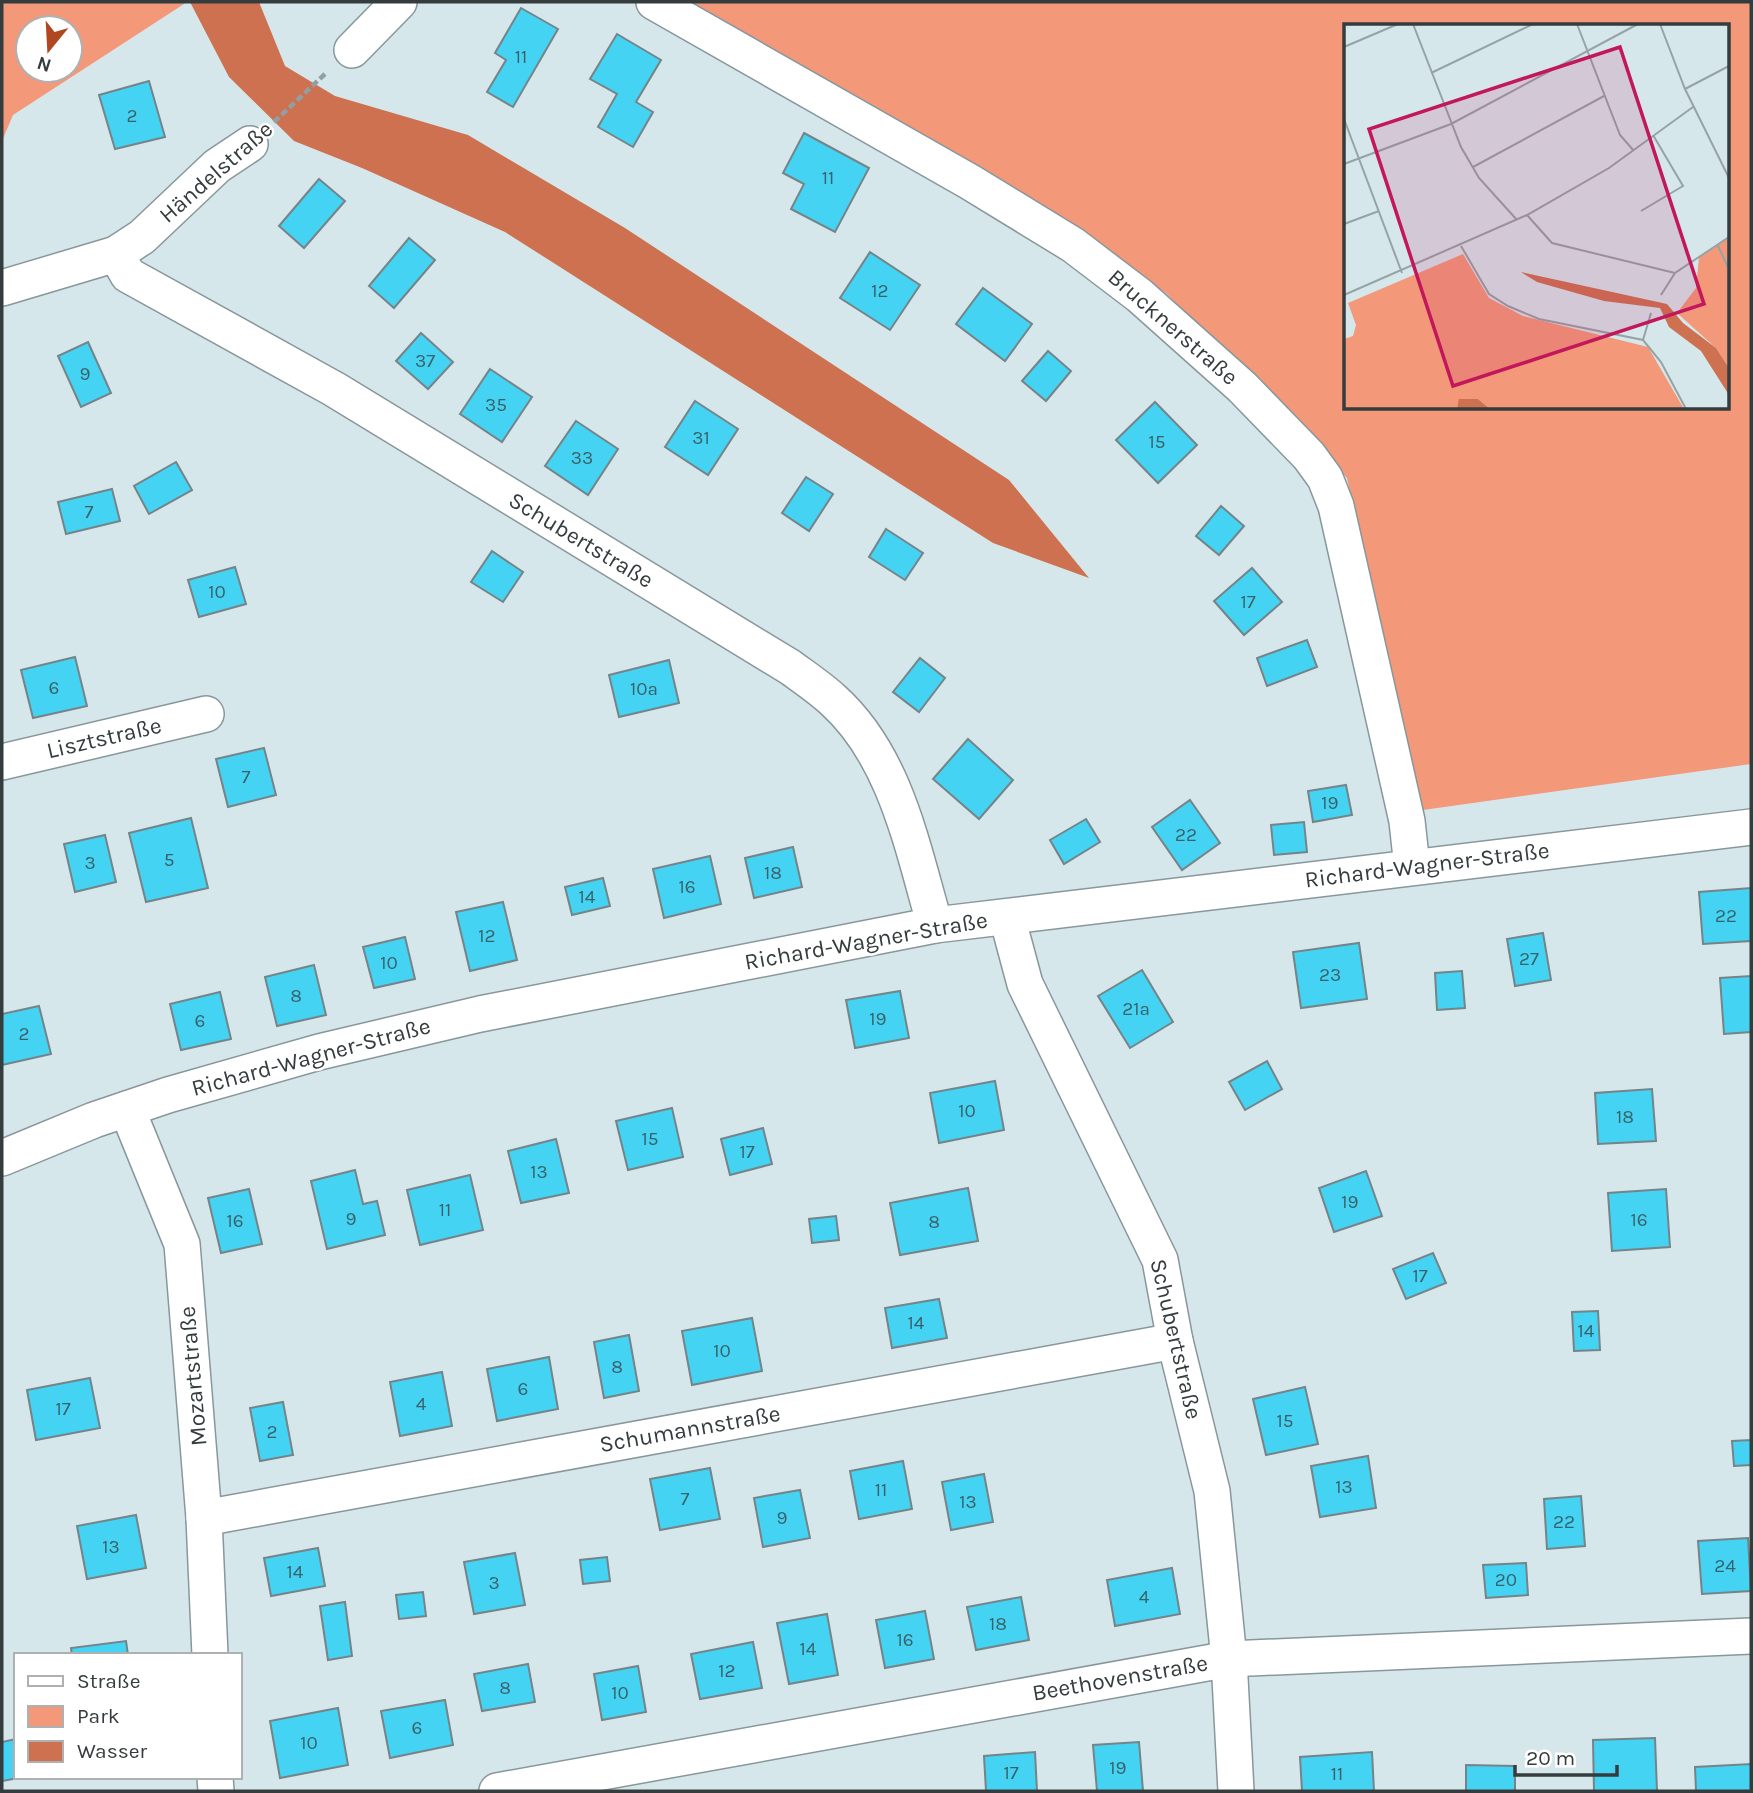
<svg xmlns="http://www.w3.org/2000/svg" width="1753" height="1793" font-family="Karla,sans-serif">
<rect width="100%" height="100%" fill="#d6e7eb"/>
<g fill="#f39879" fill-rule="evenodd">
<path d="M2 2H187L13 115 2 141ZM28 28H70V70H28Z"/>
<path d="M681 2H1751V764L1416 811 1347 478 1166 293 1077 237ZM1345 26H1727V408H1345Z"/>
</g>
<path fill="#cd7151" d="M190 2H259L285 66 335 96 468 135 625 228 1009 480 1089 578 993 543 505 232 362 168 294 141 229 77Z"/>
<g fill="#45d3f3" stroke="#748488" stroke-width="2">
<path d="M521 8 558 29 513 107 487 92 506 60 495 53Z"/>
<path d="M617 34 661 60 636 102 653 112 633 147 598 127 617 94 590 79Z"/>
<path d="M149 81 165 137 115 149 99 95Z"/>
<path d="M804 133 869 168 835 232 791 209 804 184 783 173Z"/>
<path d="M319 179 345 201 304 248 279 226Z"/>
<path d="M409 238 435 260 394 308 369 286Z"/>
<path d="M870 252 920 285 890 330 840 298Z"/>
<path d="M983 288 1032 324 1005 361 956 324Z"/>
<path d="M421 333 453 362 428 389 396 361Z"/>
<path d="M88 342 111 393 81 407 58 356Z"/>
<path d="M1048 351 1071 371 1046 401 1022 381Z"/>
<path d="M490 369 532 397 502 442 460 414Z"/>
<path d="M695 401 738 429 708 475 665 447Z"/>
<path d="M1155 402 1197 445 1158 483 1116 440Z"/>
<path d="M576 421 618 449 588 495 545 466Z"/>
<path d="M176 462 192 490 149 514 134 486Z"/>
<path d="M806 477 833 494 809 531 782 513Z"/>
<path d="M112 489 120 521 66 534 58 502Z"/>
<path d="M1221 506 1244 526 1219 555 1196 536Z"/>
<path d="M886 529 923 553 905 580 869 557Z"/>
<path d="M492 551 523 572 503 602 471 582Z"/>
<path d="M235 567 246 604 199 617 188 580Z"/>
<path d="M1252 568 1282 602 1244 635 1214 601Z"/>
<path d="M1307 640 1317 667 1267 686 1257 658Z"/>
<path d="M75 657 87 706 33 718 21 670Z"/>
<path d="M920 658 945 678 919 712 893 692Z"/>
<path d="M669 660 679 703 619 717 609 675Z"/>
<path d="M968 739 1013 780 979 819 933 779Z"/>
<path d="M264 748 276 795 228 807 216 759Z"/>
<path d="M1346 785 1352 815 1313 822 1308 791Z"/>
<path d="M1190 800 1220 843 1182 870 1152 827Z"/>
<path d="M191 818 208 888 146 902 129 833Z"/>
<path d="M1086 819 1100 842 1064 864 1050 840Z"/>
<path d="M1304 822 1307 852 1274 855 1271 825Z"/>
<path d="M105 835 116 882 75 892 64 844Z"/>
<path d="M793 847 802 887 754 898 745 858Z"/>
<path d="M710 856 721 904 664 918 653 869Z"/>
<path d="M603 878 610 906 572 915 565 887Z"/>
<path d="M1751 888V941L1703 944 1699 892Z"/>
<path d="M503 902 517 960 470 971 456 912Z"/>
<path d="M1543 933 1551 980 1515 986 1507 939Z"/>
<path d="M405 937 415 979 374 988 363 947Z"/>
<path d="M1359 943 1367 999 1301 1008 1293 952Z"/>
<path d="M314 965 326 1015 277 1026 265 977Z"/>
<path d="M1142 970 1173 1022 1130 1048 1098 996Z"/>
<path d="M1462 971 1465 1008 1437 1010 1435 973Z"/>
<path d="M1751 976V1032L1724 1034 1720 978Z"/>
<path d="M900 991 909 1038 855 1048 846 1000Z"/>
<path d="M220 992 231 1039 181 1050 170 1004Z"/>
<path d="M39 1006 51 1054 2 1065V1014Z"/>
<path d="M1267 1061 1282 1089 1245 1110 1229 1082Z"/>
<path d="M995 1081 1004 1130 939 1143 930 1093Z"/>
<path d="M1652 1089 1656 1141 1598 1144 1595 1093Z"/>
<path d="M672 1108 683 1157 628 1170 616 1121Z"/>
<path d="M763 1128 772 1164 730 1175 721 1139Z"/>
<path d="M556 1139 569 1193 521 1203 508 1151Z"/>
<path d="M355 1170 363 1204 377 1201 385 1235 327 1249 311 1181Z"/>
<path d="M1366 1171 1382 1216 1334 1232 1319 1188Z"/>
<path d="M470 1175 483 1230 420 1245 407 1190Z"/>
<path d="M968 1188 978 1241 900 1255 890 1203Z"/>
<path d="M249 1189 262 1244 221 1253 208 1198Z"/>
<path d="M1666 1189 1670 1247 1612 1251 1608 1193Z"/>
<path d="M836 1216 839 1240 812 1243 809 1219Z"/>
<path d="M1433 1253 1446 1283 1406 1299 1393 1269Z"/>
<path d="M939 1299 947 1338 892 1348 885 1308Z"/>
<path d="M1598 1311 1600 1350 1574 1351 1572 1312Z"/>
<path d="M752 1318 762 1371 692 1385 682 1331Z"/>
<path d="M629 1335 639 1391 604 1398 594 1342Z"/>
<path d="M549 1357 558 1409 497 1421 487 1369Z"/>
<path d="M442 1372 452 1426 400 1436 390 1382Z"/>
<path d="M90 1378 100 1428 36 1440 27 1390Z"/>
<path d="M1305 1387 1318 1444 1266 1455 1253 1399Z"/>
<path d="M283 1402 293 1455 260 1461 250 1408Z"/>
<path d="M1751 1440V1465L1734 1466 1732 1441Z"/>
<path d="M1368 1456 1376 1508 1320 1517 1311 1466Z"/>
<path d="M903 1461 912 1509 859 1519 850 1471Z"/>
<path d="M710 1468 720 1519 660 1530 650 1479Z"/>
<path d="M984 1474 993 1522 951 1530 942 1482Z"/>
<path d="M800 1490 810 1538 763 1547 754 1498Z"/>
<path d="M1581 1496 1585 1546 1547 1549 1544 1499Z"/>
<path d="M136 1515 146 1568 87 1579 77 1526Z"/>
<path d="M1748 1538 1751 1591 1702 1594 1698 1541Z"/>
<path d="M318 1548 325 1586 271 1596 264 1558Z"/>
<path d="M515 1553 525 1605 474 1614 464 1562Z"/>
<path d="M607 1557 610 1581 583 1584 580 1560Z"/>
<path d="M1526 1563 1528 1595 1486 1598 1483 1565Z"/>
<path d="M1172 1568 1180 1614 1115 1626 1107 1580Z"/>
<path d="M423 1592 426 1616 399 1619 396 1595Z"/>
<path d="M1021 1597 1029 1640 976 1650 967 1607Z"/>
<path d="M345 1602 352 1656 328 1660 320 1606Z"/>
<path d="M925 1611 934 1659 885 1668 876 1620Z"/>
<path d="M827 1614 838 1675 789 1684 777 1623Z"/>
<path d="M126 1641 128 1655H72L71 1648Z"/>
<path d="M753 1642 762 1688 700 1699 691 1654Z"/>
<path d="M528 1664 535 1702 482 1711 474 1674Z"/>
<path d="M638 1666 646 1712 602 1720 594 1674Z"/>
<path d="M445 1700 453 1745 390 1758 381 1711Z"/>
<path d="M338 1708 348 1765 280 1778 270 1721Z"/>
<path d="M1655 1738 1657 1791H1594L1593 1740Z"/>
<path d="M16 1739V1777H24L2 1781V1742Z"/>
<path d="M1139 1742 1143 1791H1097L1093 1745Z"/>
<path d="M1035 1752 1037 1791H986L984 1756Z"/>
<path d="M1372 1752 1374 1791H1302L1300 1757Z"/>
<path d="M1751 1764V1791H1696L1695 1767Z"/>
<path d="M1466 1765 1515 1766V1791H1466Z"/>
</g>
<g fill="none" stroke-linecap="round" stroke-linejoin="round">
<defs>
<g id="minor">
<path d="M654 2 970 182 1073 245 1140 296 1242 387 1309 456 1325 478 1336 506 1407 821 1412 867"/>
<path d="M352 50 399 2"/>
<path d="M116 254 128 275 334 389 790 667C805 678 820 688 833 700 896 757 912 847 935 925"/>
<path d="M2 288 116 254 142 237 217 166 250 144"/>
<path d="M2 762 206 714"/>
<path d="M1007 917 1025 984 1160 1260 1175 1341 1212 1491 1229 1659 1236 1791"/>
<path d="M127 1109 182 1244 204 1518 210 1655"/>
<path d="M2 1158 94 1120 168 1095 319 1052 480 1014 935 925 1751 827"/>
<path d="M204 1518 1175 1341"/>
<path d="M215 1777 216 1791"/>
<path d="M497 1791 1229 1659 1751 1636"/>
</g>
</defs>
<use href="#minor" stroke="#88979c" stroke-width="38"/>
<path stroke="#929fa2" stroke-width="4.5" stroke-dasharray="7 3.5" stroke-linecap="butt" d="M274 122 326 73"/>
<use href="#minor" stroke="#fff" stroke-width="35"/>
</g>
<g text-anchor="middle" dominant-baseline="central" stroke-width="5" stroke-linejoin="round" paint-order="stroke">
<g font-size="19" fill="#39626a">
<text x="521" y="57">11</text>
<text x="132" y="116">2</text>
<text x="828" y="178">11</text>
<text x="880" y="291">12</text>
<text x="425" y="361">37</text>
<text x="85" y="374">9</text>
<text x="496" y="405">35</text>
<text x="701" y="438">31</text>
<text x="1157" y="442">15</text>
<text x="582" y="458">33</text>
<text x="89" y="512">7</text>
<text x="217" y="592">10</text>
<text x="1248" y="602">17</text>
<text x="54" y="688">6</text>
<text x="644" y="689">10a</text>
<text x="246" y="777">7</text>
<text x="1330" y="803">19</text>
<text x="1186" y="835">22</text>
<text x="169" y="860">5</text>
<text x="90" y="863">3</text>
<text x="773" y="873">18</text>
<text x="687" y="887">16</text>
<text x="587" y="897">14</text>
<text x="1726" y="916">22</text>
<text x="487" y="936">12</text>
<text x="1529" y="959">27</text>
<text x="389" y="963">10</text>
<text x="1330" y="975">23</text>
<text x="296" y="996">8</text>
<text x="1136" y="1009">21a</text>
<text x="878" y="1019">19</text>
<text x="200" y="1021">6</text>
<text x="24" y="1034">2</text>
<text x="967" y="1111">10</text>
<text x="1625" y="1117">18</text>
<text x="650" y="1139">15</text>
<text x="747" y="1152">17</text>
<text x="539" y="1172">13</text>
<text x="1350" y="1202">19</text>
<text x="445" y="1210">11</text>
<text x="351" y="1219">9</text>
<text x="1639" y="1220">16</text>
<text x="235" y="1221">16</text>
<text x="934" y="1222">8</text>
<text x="1420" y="1276">17</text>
<text x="916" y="1323">14</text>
<text x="1586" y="1331">14</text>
<text x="722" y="1351">10</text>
<text x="617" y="1367">8</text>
<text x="523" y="1389">6</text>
<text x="421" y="1404">4</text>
<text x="63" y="1409">17</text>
<text x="1285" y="1421">15</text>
<text x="272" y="1432">2</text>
<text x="1344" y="1487">13</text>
<text x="881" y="1490">11</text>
<text x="685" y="1499">7</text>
<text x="968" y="1502">13</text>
<text x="782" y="1518">9</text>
<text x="1564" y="1522">22</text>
<text x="111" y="1547">13</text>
<text x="1725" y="1566">24</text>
<text x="295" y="1572">14</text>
<text x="1506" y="1580">20</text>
<text x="494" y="1583">3</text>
<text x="1144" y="1597">4</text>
<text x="998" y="1624">18</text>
<text x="905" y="1640">16</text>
<text x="808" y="1649">14</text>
<text x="727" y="1671">12</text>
<text x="505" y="1688">8</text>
<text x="620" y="1693">10</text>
<text x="417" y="1728">6</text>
<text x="309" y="1743">10</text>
<text x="1118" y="1768">19</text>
<text x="1011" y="1773">17</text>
<text x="1337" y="1774">11</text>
</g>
<g font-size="23" fill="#353c3d" stroke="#fff">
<text transform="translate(216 172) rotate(-41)">Händelstraße</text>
<text transform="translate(1173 327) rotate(41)">Brucknerstraße</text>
<text transform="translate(581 540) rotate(31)">Schubertstraße</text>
<text transform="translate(104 738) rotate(-13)">Lisztstraße</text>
<text transform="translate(1427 865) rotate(-7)">Richard-Wagner-Straße</text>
<text transform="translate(866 941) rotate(-10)">Richard-Wagner-Straße</text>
<text transform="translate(311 1057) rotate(-15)">Richard-Wagner-Straße</text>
<text transform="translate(1176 1339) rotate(77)">Schubertstraße</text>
<text transform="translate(193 1376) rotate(-95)">Mozartstraße</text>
<text transform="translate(690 1429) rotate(-10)">Schumannstraße</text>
<text transform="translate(1120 1678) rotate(-10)">Beethovenstraße</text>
</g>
</g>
<g transform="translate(1344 24)">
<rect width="385" height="385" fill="#d6e7eb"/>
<path d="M385 212V344L372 324 333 289 352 264 355 233ZM119 230 145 274 179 292 304 323 340 385H146L134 375H116L113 385H0V315L9 312 12 301 4 279Z" fill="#f39879"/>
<path d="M177 248 323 280 339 299 372 324 385 344V371L357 327 325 303 316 284 260 277 193 258ZM115 375H134L146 385H113Z" fill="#cd7151"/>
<path fill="none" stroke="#96a3a5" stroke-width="2" d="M69 0 117 123 135 154 173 196M233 0 276 111 290 127M316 0 341 65 385 154M0 23 54 0M87 49 189 0M341 65 385 42M0 95 58 249M0 140 107 100 294 0M129 143 260 72M297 187 339 162 309 111M183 191 208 219 331 249M0 200 35 187M373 220 385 245M117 222 145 270 164 282 195 295 299 316 317 338 342 385M0 271 183 191 265 144 349 83M317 271 331 249 385 213M299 316 307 289"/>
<path fill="#c2185b" fill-opacity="0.15" stroke="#c2185b" stroke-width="3.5" d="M276 23 360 280 109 362 25 105Z"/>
<rect width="385" height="385" fill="none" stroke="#353c3d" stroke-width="3.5"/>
</g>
<rect width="1753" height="1793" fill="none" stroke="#353c3d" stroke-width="7"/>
<rect x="14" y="1653" width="228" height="126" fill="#ffffff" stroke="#aeb1b1" stroke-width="2"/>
<rect x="28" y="1676" width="35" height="10" fill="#ffffff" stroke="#aeb1b1" stroke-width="2"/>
<text x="77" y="1688" font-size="21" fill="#353c3d">Straße</text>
<rect x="28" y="1706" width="35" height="21" fill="#f39879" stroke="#aeb1b1" stroke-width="2"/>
<text x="77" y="1723" font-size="21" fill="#353c3d">Park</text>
<rect x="28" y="1741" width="35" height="21" fill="#cd7151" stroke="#aeb1b1" stroke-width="2"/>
<text x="77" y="1758" font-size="21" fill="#353c3d">Wasser</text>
<g transform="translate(49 49) rotate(198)"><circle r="33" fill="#ffffff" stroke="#aeb1b1" stroke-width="2"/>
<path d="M0-5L12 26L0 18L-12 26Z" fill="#af4821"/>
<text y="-10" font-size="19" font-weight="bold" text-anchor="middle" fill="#353c3d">N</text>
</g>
<path d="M1515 1765v10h102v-10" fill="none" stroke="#353c3d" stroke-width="3.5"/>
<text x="1526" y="1765" font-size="21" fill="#353c3d" stroke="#ffffff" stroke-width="5" paint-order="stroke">20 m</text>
</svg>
